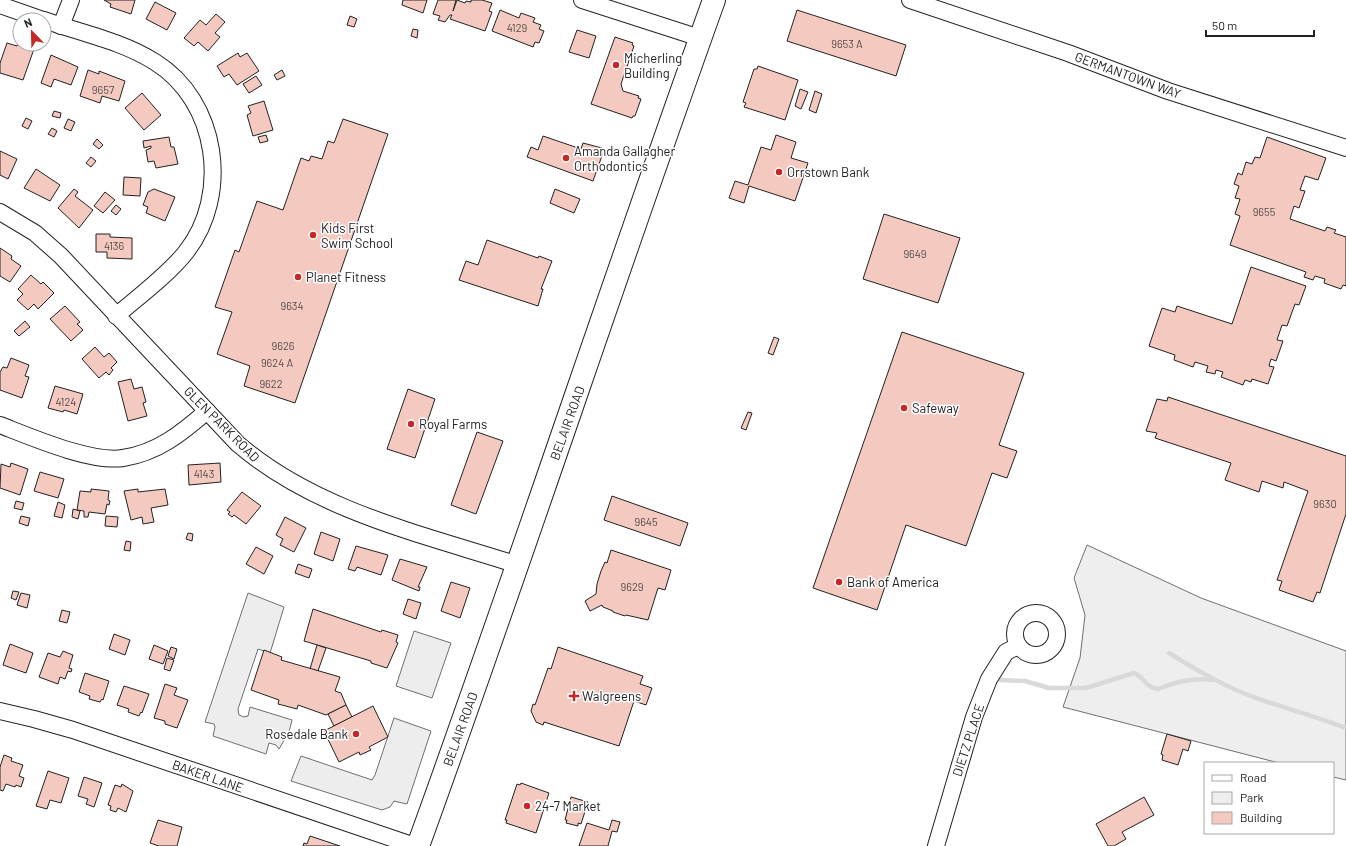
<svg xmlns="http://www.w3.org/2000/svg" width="1346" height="846" font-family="Barlow,sans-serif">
<rect width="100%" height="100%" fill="#fff"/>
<path fill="#eee" stroke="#6f6f6f" d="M1087 545 1201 598 1346 651V780L1333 777V763H1279L1063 707 1080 658 1085 615 1074 578Z"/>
<g fill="#ededed" stroke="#6f6f6f">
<path d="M248 593 284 607 270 653 258 649 238 709 239 715 244 717 248 716 250 707 292 720 289 732 279 749 276 745 269 743 266 754 213 736 215 727 214 724 205 722Z"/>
<path d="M414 631 451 643 432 698 396 686Z"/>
<path d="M394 718 431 731 407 804 394 801 390 807 382 810 291 781 301 756 372 780 375 775Z"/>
</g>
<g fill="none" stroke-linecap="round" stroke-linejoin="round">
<g stroke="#d9d9d9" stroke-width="4.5">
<path d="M1169 653C1198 671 1227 688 1259 699 1288 709 1318 717 1346 728"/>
<path d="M1000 680 1025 681 1049 688H1086L1134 673C1143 676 1146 688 1158 689 1176 682 1193 677 1213 680"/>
</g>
</g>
<g fill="#f3c9c0" stroke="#222">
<path d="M104 0H135L131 14 110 7 111 4Z"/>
<path d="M403 0H427L423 13 402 5Z"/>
<path d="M438 0H456L453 11 457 0 465 3 466 1 471 2V0H482L492 3 489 11 492 12 485 31 450 19 452 15H450L445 22 438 20 440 16 433 14Z"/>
<path d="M155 2 176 13 167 30 146 19Z"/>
<path d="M500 10 519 18 521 13 535 18 533 22 541 25 539 29 544 31 539 43 535 42 533 47 492 31Z"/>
<path d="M797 10 906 45 896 76 787 41Z"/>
<path d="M216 14 225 22 215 33 220 37 208 51 198 42 194 46 184 38 200 20 206 25Z"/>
<path d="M350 16 357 19 354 27 347 25Z"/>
<path d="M413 29 418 30 417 38 411 36Z"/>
<path d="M577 30 596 36 589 58 569 52Z"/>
<path d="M615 37 633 43 632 45 634 46 621 84 623 91 639 96 638 98 641 99 635 116H633L632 118 591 104Z"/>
<path d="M7 43 17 46 18 44 34 49 23 80 0 73V63Z"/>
<path d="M238 53 240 57 247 53 259 71 237 85 229 74 224 77 217 66Z"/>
<path d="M51 55 78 67 71 85 54 79 51 87 41 83Z"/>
<path d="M758 66 798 80 785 120 744 107 746 103 743 102 754 69H757Z"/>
<path d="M88 70 99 74V71L125 81 119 101 102 96 100 103 80 96Z"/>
<path d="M282 70 285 76 277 80 274 75Z"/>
<path d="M256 76 262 85 249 93 243 84Z"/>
<path d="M800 89 808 92 801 109 795 106Z"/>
<path d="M815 91 822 94 816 113 809 110Z"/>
<path d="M142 93 161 115 144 130 125 108Z"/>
<path d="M264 101 273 130 253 136 247 115 251 113 248 106Z"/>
<path d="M54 111 61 113 60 118 52 116Z"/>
<path d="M26 118 32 121 28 129 22 126Z"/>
<path d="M68 119 75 122 71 131 64 128Z"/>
<path d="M343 119 388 134 295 403 244 386 250 366 217 354 232 312 215 307 235 250 239 252 257 201 283 210 301 158 309 161 311 156 322 159 328 141 334 143Z"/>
<path d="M52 128 57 131 54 137 48 134Z"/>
<path d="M266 135 268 141 260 143 258 137Z"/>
<path d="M776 135 796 142 791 158 808 163 795 201 749 186 744 203 729 198 735 181 748 185 761 147 771 150Z"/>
<path d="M543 136 581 149 583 143 602 148 603 153 593 181 527 157 531 147 538 150Z"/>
<path d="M169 137 171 147H174L178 164 156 168 154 161 148 162 146 150 151 148V146L144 148 143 141Z"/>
<path d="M1267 137 1326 158 1318 180 1305 176 1300 190 1305 191 1299 208 1294 206 1290 219 1325 231 1327 227 1336 230 1334 233 1346 237V286L1343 285 1341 289 1324 283 1325 279 1315 276 1313 280 1304 277 1306 272 1230 245 1240 216 1235 214 1240 199 1235 198 1239 186 1234 184 1238 173 1242 175 1246 162 1252 164 1255 157 1260 158Z"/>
<path d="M97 139 103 145 99 149 93 144Z"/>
<path d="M0 151 17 159 8 179 0 175Z"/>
<path d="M91 157 96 161 91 167 86 163Z"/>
<path d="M36 169 60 185 50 201 24 188Z"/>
<path d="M124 177 141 178 140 196 123 195Z"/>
<path d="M74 189 78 192 75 196 93 210 79 228 58 208Z"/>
<path d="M154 189 175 197 165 221 146 213 148 207 143 205 148 192Z"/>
<path d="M555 189 580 199 574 213 550 203Z"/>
<path d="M105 192 115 200 103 213 94 206Z"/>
<path d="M116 205 121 209 116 215 111 211Z"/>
<path d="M884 214 960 238 938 303 863 279Z"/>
<path d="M96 234H110V237L132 238V259L107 258V252H96Z"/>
<path d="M487 240 538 258 539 256 552 261 541 289H543L538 306 459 280 466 261 478 265Z"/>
<path d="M0 248 12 256 11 259 21 266 10 282 0 276Z"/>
<path d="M1251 267 1306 286 1299 305 1295 304 1287 326 1282 325 1277 340 1283 341 1276 361 1271 359 1269 366 1274 367 1268 384 1252 379 1251 382 1245 380 1243 385 1221 377 1223 372 1216 370 1215 374 1206 372 1208 366 1195 362 1193 367 1174 360 1175 355 1149 346 1162 308 1175 312 1177 306 1232 324Z"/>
<path d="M31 275 41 284 43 282 54 293 38 309 34 304 28 310 17 300 23 294 18 289Z"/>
<path d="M65 306 80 322 77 324 83 330 71 341 50 319Z"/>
<path d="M25 321 30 327 19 336 14 331Z"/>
<path d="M902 332 1024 373 999 445 1017 451 1007 478 992 473 966 546 906 525 877 610 813 588Z"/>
<path d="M774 337 779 339 773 355 768 353Z"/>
<path d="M95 347 104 357 109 353 117 362 111 368 113 370 109 375 106 372 99 378 82 359Z"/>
<path d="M11 358 29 365 25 376 29 377 22 398 0 390V372L3 367 7 368Z"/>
<path d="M131 379 134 389 142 387 146 402 143 403 147 416 128 421 118 382Z"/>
<path d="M55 386 83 394 77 414 64 410 63 412 48 408Z"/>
<path d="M408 389 435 399 415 458 387 449Z"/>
<path d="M1168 397 1346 456V514L1320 593 1317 592 1313 602 1279 590 1282 581 1277 580 1308 491 1284 482 1283 488 1262 481 1259 492 1225 480 1231 463 1155 438 1157 433 1146 431 1157 399 1167 401Z"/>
<path d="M748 412 752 413 746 430 741 428Z"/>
<path d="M477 432 503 441 476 514 451 505Z"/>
<path d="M11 463 28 469 20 495 0 488 1 464 10 467Z"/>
<path d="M220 463 221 482 189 485 188 465Z"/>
<path d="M40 472 64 479 58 498 34 491Z"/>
<path d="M91 489 109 491 108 500 110 501 109 505 107 504 105 514 89 512 88 517H84V511L77 510 80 491 91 492Z"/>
<path d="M138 489V492L165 489 168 505 151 508 154 522 143 524 142 517 131 520 124 491Z"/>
<path d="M242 492 261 506 246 524 234 515 232 517 228 514 230 512 227 510Z"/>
<path d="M612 496 688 523 680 546 604 520Z"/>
<path d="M16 501 24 503 22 510 14 508Z"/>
<path d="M58 502 65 505 62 518 54 516Z"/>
<path d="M73 509 80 511 78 519 72 517Z"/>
<path d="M21 516 30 518 28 526 19 523Z"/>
<path d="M106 516 118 517 117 527 105 526Z"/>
<path d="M285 517 306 528 294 552 280 545 283 539 276 535Z"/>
<path d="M321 532 340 539 333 561 314 554Z"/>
<path d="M188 533 193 534 192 541 186 539Z"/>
<path d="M126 541 131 542 130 551 124 550Z"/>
<path d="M356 546 388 555 381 575 357 567 355 571 348 569Z"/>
<path d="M256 547 273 556 264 574 246 564Z"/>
<path d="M611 550 671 570 665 590 658 588 648 620 626 615 625 616 613 612V611L603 607 602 605 590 611 585 601 596 594 597 584 601 571 605 562 607 563Z"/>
<path d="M400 559 427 567 418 587H420L419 591 392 580Z"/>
<path d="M298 564 312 569 309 578 295 573Z"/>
<path d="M451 582 470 588 460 618 441 611Z"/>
<path d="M13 591 19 592 16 600 11 598Z"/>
<path d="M21 593 30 595 27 608 17 605Z"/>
<path d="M408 599 421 603 416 619 403 614Z"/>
<path d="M313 609 381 632 382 630 398 635 396 642 398 643 387 668 371 663V661L304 641Z"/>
<path d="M62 610 70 612 67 623 59 621Z"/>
<path d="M114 634 130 640 125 655 109 649Z"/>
<path d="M10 644 33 653 26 673 3 665Z"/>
<path d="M154 645 168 651 163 664 149 659Z"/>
<path d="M317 645 326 648 318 671 310 669Z"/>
<path d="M171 647 177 649 174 659 168 656Z"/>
<path d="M558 647 643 676 640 684 652 688 646 705 634 701 619 746 544 722 543 725 536 722 531 711 533 704 535 705 548 668 551 669Z"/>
<path d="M264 650 282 657 281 660 340 677 335 691 341 693 346 705 326 715 298 705 297 709 278 704 279 700 251 690Z"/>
<path d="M63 651 73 655 69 668 72 669 71 672 68 671 65 679 60 677 58 684 39 677 48 653 60 657Z"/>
<path d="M167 658 174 660 170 671 164 669Z"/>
<path d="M85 673 109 681 103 700 102 699 100 702 89 699 90 696 79 692Z"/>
<path d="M165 684 177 688 174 695 188 700 177 728 165 724V721L154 718Z"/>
<path d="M124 686 149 694 142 713 141 712 139 716 128 712 129 709 117 705Z"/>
<path d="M346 705 352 717 334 726 328 714Z"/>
<path d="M373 706 388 737 369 747 371 750 360 755 359 752 339 762 324 731Z"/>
<path d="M1167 734 1191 741 1188 751 1183 749 1178 765 1162 760 1163 755 1161 754Z"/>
<path d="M4 755 12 758 11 761 23 765 19 776 24 778 21 787 16 785 15 787 6 784 3 791 0 790V767Z"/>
<path d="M48 771 69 778 61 803 50 800 47 809 36 806Z"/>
<path d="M84 777 102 783 94 807 86 804 88 799 78 796Z"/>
<path d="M521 783 549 793 536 833 506 823 507 820H505L517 784 520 785Z"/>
<path d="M122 784 133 791 126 812 118 808 116 812 110 810 111 806 108 805 115 785 121 787Z"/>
<path d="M571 797 588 802 581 824 578 823V826L566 823 567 820H565Z"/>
<path d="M1144 797 1154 815 1122 832 1126 839 1114 846H1108L1096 824Z"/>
<path d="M158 820 182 827 177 846H159L150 843Z"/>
<path d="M612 820 620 822 617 832 612 831 608 846H579L587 823 609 830Z"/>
<path d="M310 836 340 846H303L304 843 307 844Z"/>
</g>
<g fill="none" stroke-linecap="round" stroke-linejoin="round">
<defs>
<g id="minor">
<path d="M582 0 700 38"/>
<path d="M910 0 1068 53 1168 91 1346 148"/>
<path d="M0 5 43 20"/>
<path d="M44 20C81 33 122 41 155 62 218 101 231 195 186 252 170 273 137 298 116 316"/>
<path d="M61 26 71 0"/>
<path d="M0 212 35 233 61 256 238 444C316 511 422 534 518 565"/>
<path d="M0 425C31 437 91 463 123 458 157 453 182 433 207 411"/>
<circle cx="1036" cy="634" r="21"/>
<path d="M0 711 34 719 73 730 415 846"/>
<path d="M936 846 974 717 989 679 1006 652 1018 646"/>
</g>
<path id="highway" d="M418 846C520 565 613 281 714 0"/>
</defs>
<use href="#minor" stroke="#222" stroke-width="18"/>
<use href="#highway" stroke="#222" stroke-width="24"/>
<use href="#minor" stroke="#fff" stroke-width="16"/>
<use href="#highway" stroke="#fff" stroke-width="22"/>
</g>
<g fill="#c62828" stroke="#fff" stroke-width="1.5">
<circle cx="616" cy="65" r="4"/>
<circle cx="566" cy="158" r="4"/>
<circle cx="779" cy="172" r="4"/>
<circle cx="313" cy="235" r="4"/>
<circle cx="298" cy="277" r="4"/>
<circle cx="904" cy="408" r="4"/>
<circle cx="411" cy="424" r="4"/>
<circle cx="839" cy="582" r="4"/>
<path d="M572 690h4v4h4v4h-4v4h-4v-4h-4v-4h4z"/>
<circle cx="356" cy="734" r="4"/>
<circle cx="527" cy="806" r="4"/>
</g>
<g text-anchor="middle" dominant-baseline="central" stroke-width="3" stroke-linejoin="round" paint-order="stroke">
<g font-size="11" fill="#564c4a">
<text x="517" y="27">4129</text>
<text x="847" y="43">9653 A</text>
<text x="103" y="89">9657</text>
<text x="1264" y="211">9655</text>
<text x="114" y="245">4136</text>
<text x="915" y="253">9649</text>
<text x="292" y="305">9634</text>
<text x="283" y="345">9626</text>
<text x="277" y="362">9624 A</text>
<text x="271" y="383">9622</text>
<text x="66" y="401">4124</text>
<text x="204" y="473">4143</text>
<text x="1325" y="503">9630</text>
<text x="646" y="521">9645</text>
<text x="632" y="586">9629</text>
</g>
<g font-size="13" fill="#222" stroke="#fff" text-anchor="start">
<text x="624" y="58">Micherling<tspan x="624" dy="15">Building</tspan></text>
<text x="574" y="151">Amanda Gallagher<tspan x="574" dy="15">Orthodontics</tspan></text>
<text x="787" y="172">Orrstown Bank</text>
<text x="321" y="228">Kids First<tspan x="321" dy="15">Swim School</tspan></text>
<text x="306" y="277">Planet Fitness</text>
<text x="912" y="408">Safeway</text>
<text x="419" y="424">Royal Farms</text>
<text x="847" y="582">Bank of America</text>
<text x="582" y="696">Walgreens</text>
<text x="348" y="734" text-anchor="end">Rosedale Bank</text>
<text x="535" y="806">24-7 Market</text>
</g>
<g font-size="13" fill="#222" stroke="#fff">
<text transform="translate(1128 75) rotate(20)">GERMANTOWN WAY</text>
<text transform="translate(567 423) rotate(-70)">BELAIR ROAD</text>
<text transform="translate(222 424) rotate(45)">GLEN PARK ROAD</text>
<text transform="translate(460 729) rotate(-70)">BELAIR ROAD</text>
<text transform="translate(968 740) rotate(-72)">DIETZ PLACE</text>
<text transform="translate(208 776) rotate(19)">BAKER LANE</text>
</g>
</g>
<rect x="1204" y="762" width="130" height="72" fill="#ffffff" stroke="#a7a7a7"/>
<rect x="1212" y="775" width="20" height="6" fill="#ffffff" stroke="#a7a7a7"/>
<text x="1240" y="782" font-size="12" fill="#222222">Road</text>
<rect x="1212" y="792" width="20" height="12" fill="#eeeeee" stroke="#a7a7a7"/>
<text x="1240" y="802" font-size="12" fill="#222222">Park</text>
<rect x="1212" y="812" width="20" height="12" fill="#f3c9c0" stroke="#a7a7a7"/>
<text x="1240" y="822" font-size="12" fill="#222222">Building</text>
<g transform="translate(32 32) rotate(337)"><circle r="19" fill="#ffffff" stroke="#a7a7a7"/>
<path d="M0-3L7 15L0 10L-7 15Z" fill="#c62828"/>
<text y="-6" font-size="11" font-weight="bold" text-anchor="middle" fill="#222222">N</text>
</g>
<path d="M1206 30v6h108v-6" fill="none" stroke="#222222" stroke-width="2"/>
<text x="1212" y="30" font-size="12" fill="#222222" stroke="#ffffff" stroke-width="3" paint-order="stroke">50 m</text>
</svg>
